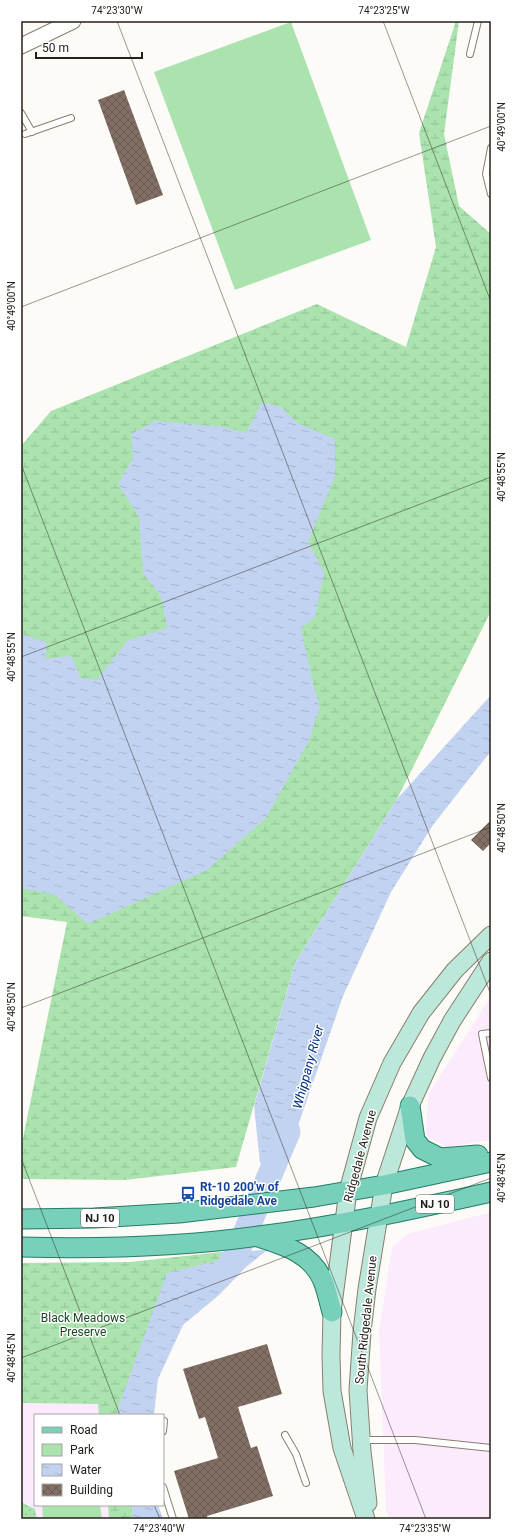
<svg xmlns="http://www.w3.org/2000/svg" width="512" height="1540" font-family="Roboto,sans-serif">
<defs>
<pattern id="wetland-marsh" width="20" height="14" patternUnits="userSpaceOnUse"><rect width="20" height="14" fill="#abe3af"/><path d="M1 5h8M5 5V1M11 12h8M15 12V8" fill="none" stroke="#93c296"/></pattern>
<pattern id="park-dots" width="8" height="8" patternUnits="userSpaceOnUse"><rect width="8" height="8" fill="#abe3af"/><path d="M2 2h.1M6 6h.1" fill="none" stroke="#93c296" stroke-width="1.8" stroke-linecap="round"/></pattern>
<pattern id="water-ripples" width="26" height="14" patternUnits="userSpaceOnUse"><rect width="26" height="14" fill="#c2d3f2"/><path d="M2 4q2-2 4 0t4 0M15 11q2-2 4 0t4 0" fill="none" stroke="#a7b5cf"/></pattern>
<pattern id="building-cross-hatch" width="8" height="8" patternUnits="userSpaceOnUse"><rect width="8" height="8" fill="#816e64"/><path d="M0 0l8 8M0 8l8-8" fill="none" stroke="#695a52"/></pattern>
</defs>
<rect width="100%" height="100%" fill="#fdfbf7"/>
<g fill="#fcebfd">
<path d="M491 996V1140L446 1147 426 1135 428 1095Z"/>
<path d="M491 1212V1519H389L386 1509 379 1332 392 1247 408 1234Z"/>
<path d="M21 1403 98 1404 99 1415H35V1505H108L109 1519H37L35 1509 21 1501Z"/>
</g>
<g fill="#abe3af">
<path d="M291 22 371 240 235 290 154 72Z"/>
<path d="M42 1505H100L102 1519H43Z"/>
</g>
<g fill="url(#wetland-marsh)">
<path d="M456 21H459L444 134 459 206 491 234V611L397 799 295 963 236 1167 125 1180 21 1179V1148L67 922 21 916V446L51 411 317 304 406 347 436 247 419 133Z"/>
<path d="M221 1252 220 1260 118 1408 119 1415H99L98 1404 21 1403V1263L130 1262Z"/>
<path d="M108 1505H132L133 1519H109Z"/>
</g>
<path fill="url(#park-dots)" d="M21 1502 35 1509 37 1519H21Z"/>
<g fill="url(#water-ripples)">
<path d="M262 402 281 407 297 423 335 439V476L308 542 324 572 315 617 301 628 313 683 320 707 309 741 266 818 207 870 88 924 55 895 21 888V634L47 642 45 659 71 656 81 678 97 680 127 641 167 628 161 596 143 574 139 517 118 484 133 458 131 434 156 421 223 427 246 433Z"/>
<path d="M491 695V751L433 825 391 892 343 996 285 1163H260L254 1106 295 963 397 799Z"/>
<path d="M267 1250 245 1268 219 1295 183 1325 158 1379 154 1415H119L118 1408 167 1273 220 1260 221 1252Z"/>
<path d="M132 1505H158L163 1519H133Z"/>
</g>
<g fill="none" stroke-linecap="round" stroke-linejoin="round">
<path stroke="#c2d3f2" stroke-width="25" d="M217 1278 233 1262 288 1132"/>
</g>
<g fill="url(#building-cross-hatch)">
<path d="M124 90 163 195 136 205 98 100Z"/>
<path d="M491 820V843L483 851 471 840Z"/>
<path d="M267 1344 282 1394 238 1407 251 1448 257 1446 273 1496 207 1516 208 1519H189L174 1471 218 1458 205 1417 199 1419 183 1369Z"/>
</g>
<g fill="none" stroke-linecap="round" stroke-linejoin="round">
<defs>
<g id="service">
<path d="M470 54 478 21"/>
<path d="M21 113 32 132"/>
<path d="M25 134 71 118"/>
<path d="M491 148 486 174 491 194"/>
<path d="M491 1033 482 1034 491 1078"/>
<path d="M163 1431 164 1421"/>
<path d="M285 1435 296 1454 306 1483"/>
<path d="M363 1440H415L491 1448"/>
<path d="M163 1487 173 1519"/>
</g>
<path id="tertiary" d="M21 46 73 21"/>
<g id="secondary">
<path d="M368 1503 362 1451 358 1390 362 1332 367 1289 384 1185 410 1106 432 1058 452 1021 491 961"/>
<path d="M366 1519 342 1448 332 1391 331 1355 332 1312 348 1191 368 1118 392 1063 421 1013 455 970 491 935"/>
</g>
<g id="primary">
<path d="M410 1106 415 1140 422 1149 440 1158 478 1155"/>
<path d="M21 1219 94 1218 179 1213 314 1197 384 1185 491 1162"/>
<path d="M261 1238C286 1246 312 1254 323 1281 327 1291 329 1302 332 1312"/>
<path d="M21 1247C100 1249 181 1247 259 1236 338 1226 414 1209 491 1192"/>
</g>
</defs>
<use href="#service" stroke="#897e6d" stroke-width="8"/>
<use href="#tertiary" stroke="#897e6d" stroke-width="17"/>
<use href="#secondary" stroke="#897e6d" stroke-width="19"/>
<use href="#primary" stroke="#217e64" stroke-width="21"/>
<use href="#service" stroke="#fff" stroke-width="6"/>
<use href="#tertiary" stroke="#fff" stroke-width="15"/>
<use href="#secondary" stroke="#bce8dc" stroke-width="17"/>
<use href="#primary" stroke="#79d0ba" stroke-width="19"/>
</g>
<path fill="none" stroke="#242019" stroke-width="1" stroke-opacity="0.45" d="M117 21 491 995M383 21 491 302M21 307 491 126M21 464 426 1519M21 657 491 477M21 1008 491 827M21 1158 120 1415M21 1358 491 1178M154 1505 160 1519"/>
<defs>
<symbol id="bus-bare" viewBox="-9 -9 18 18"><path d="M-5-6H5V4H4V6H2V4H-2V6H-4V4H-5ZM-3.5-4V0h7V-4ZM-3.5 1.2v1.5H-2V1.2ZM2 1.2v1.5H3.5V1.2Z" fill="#1a4fb4" stroke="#fff" stroke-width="2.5" paint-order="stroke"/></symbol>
</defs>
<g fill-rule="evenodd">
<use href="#bus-bare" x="177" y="1183" width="22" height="22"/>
</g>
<g text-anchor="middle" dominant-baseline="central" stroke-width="3" stroke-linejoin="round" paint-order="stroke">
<g fill="#fff" stroke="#66635e" stroke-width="1">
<rect x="416" y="1195" width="38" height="18" rx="3"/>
<rect x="81" y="1209" width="38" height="18" rx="3"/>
</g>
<g font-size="11" font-weight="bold" fill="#242019">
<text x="435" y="1204">NJ 10</text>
<text x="100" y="1218">NJ 10</text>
</g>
<g font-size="12" fill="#242019" stroke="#fff">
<text transform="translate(360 1156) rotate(-75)">Ridgedale Avenue</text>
<text transform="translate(366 1320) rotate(-84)">South Ridgedale Avenue</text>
</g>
<g font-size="12" font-weight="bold" fill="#164399" stroke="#fff" text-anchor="start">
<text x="200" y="1187">Rt-10 200'w of<tspan x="200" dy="14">Ridgedale Ave</tspan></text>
</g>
<g font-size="12" fill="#174920" stroke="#fff">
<text x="83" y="1318">Black Meadows<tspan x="83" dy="14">Preserve</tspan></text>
</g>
<g font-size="13" font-style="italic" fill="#053285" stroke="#fff">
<text transform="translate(308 1067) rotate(-75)">Whippany River</text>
</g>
</g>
<rect width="512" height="1540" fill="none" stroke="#ffffff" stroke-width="44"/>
<rect x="34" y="1414" width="130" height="92" fill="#ffffff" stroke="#a7a6a3"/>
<rect x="42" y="1427" width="20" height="6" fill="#79d0ba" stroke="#a7a6a3"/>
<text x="70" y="1434" font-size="12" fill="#242019">Road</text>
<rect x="42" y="1444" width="20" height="12" fill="#abe3af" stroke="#a7a6a3"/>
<text x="70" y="1454" font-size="12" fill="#242019">Park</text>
<rect x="42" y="1464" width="20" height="12" fill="url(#water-ripples)" stroke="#a7a6a3"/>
<text x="70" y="1474" font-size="12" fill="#242019">Water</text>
<rect x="42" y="1484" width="20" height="12" fill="url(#building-cross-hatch)" stroke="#a7a6a3"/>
<text x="70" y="1494" font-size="12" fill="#242019">Building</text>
<path d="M36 52v6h106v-6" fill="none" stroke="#242019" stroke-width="2"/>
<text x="42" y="52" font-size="12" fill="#242019" stroke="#ffffff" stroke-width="3" paint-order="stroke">50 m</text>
<rect x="22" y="22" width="468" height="1496" fill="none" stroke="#242019" stroke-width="1.5"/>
<g font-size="10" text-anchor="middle" fill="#242019">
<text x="117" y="14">74°23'30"W</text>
<text x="384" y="14">74°23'25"W</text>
<text transform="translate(501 127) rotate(-90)" y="4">40°49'00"N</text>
<text transform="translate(11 306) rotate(-90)" y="4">40°49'00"N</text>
<text transform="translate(501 477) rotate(-90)" y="4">40°48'55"N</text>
<text transform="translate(11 657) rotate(-90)" y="4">40°48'55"N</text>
<text transform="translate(501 828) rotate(-90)" y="4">40°48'50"N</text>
<text transform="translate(11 1007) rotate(-90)" y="4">40°48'50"N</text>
<text transform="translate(501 1178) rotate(-90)" y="4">40°48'45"N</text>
<text transform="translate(11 1358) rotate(-90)" y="4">40°48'45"N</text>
<text x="159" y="1532">74°23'40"W</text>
<text x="425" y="1532">74°23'35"W</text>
</g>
</svg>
